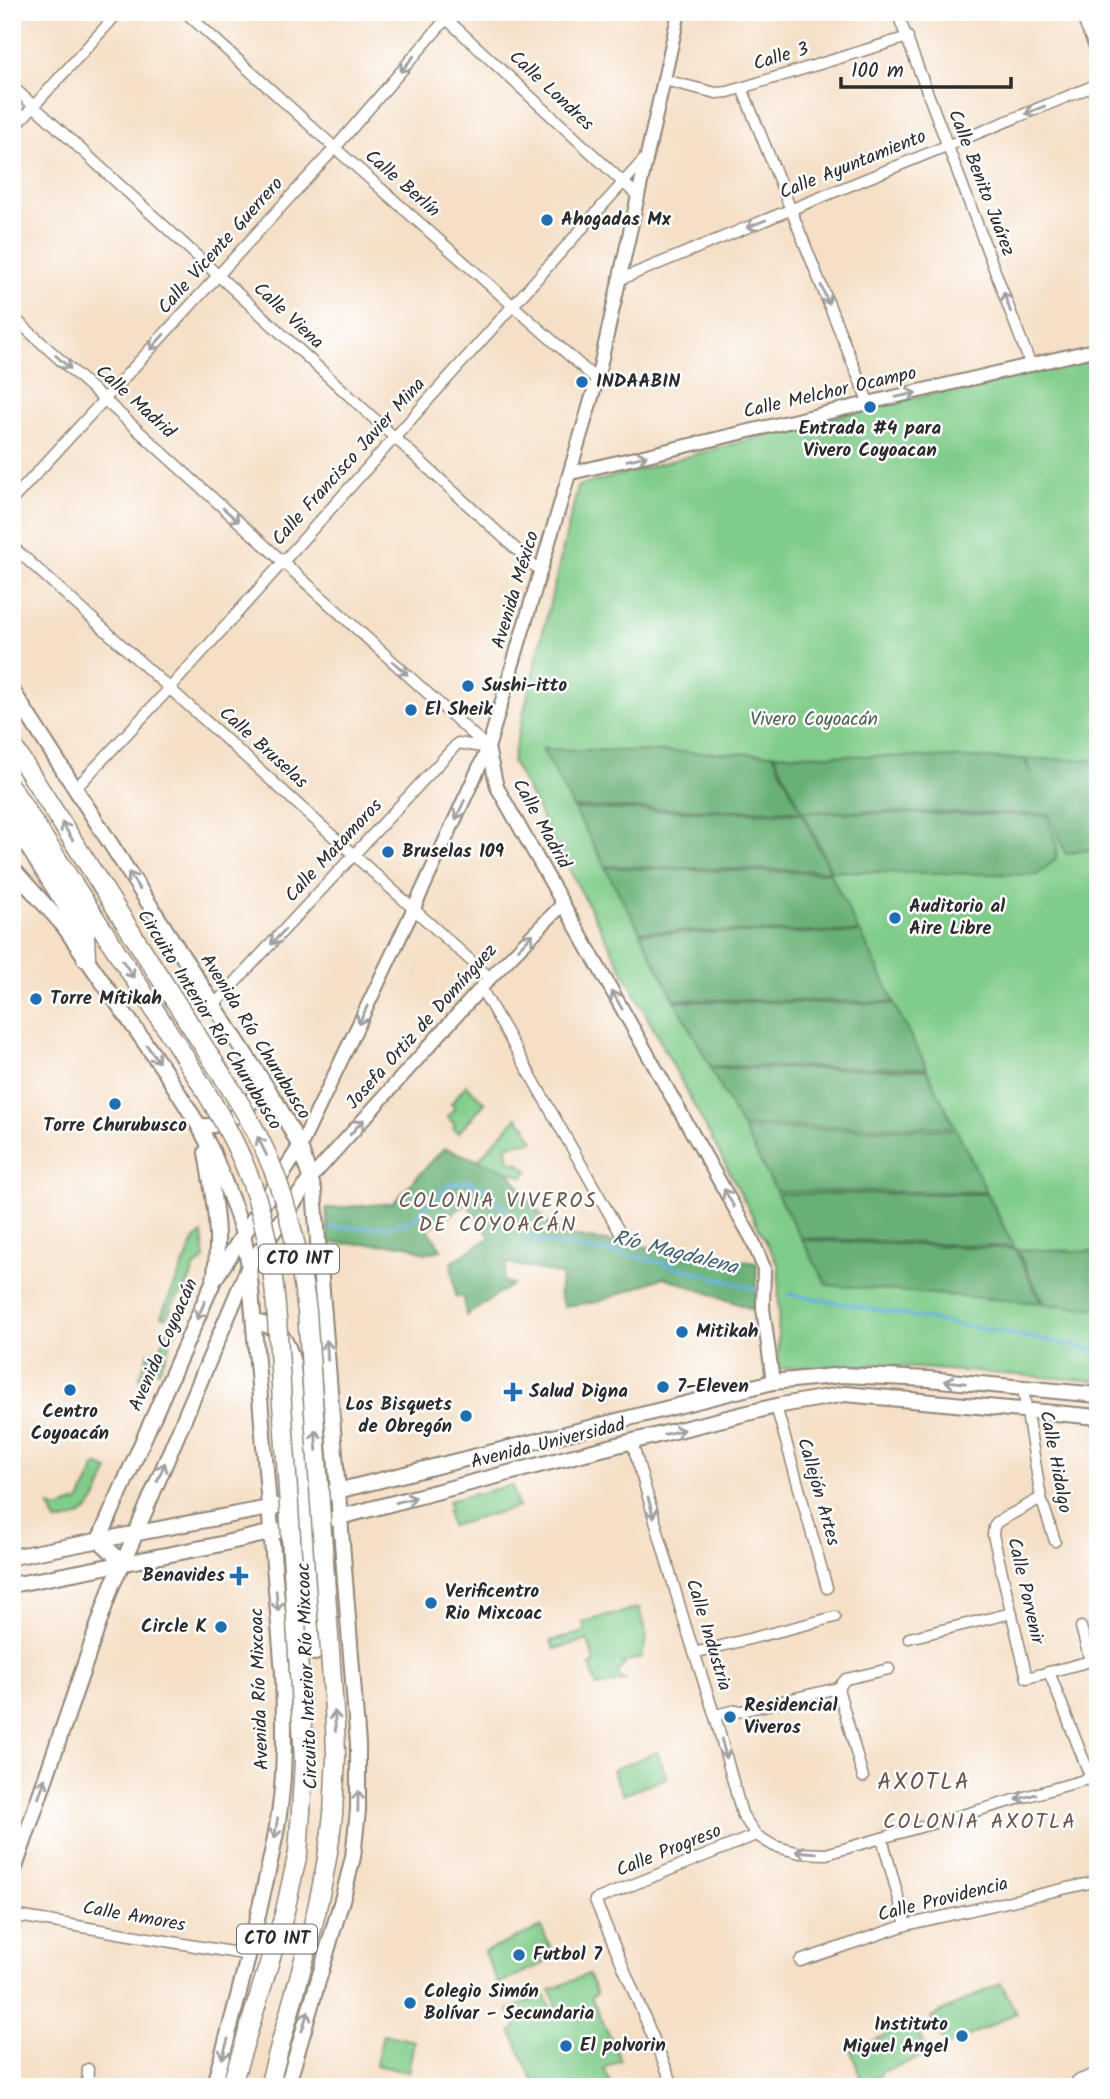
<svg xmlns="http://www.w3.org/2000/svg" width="1110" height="2099" font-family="Kalam,sans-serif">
<rect width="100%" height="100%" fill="#fff"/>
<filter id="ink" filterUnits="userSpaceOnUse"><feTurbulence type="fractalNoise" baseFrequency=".0143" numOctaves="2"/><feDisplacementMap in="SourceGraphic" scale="14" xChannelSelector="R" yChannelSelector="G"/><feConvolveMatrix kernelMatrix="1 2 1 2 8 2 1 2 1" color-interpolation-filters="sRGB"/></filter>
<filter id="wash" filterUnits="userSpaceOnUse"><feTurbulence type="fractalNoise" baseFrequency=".00686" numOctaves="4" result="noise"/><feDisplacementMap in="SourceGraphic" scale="28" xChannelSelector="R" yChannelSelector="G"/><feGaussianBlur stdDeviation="1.57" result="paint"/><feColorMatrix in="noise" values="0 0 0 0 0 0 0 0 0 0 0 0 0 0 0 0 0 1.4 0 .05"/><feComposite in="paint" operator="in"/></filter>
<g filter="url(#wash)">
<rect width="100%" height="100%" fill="#f5dfc6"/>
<g fill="#80cc8a" stroke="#567c5a" stroke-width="2">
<path d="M1098 358V1381L876 1365 778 1369 779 1266 512 761 578 486 870 407Z"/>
<path d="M466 1085 485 1103 458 1133 453 1128 455 1125 447 1117 455 1108 451 1104Z"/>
<path d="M517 1117 523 1124H525L527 1126 525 1127 534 1141 507 1145 508 1158 515 1163 517 1162 528 1171 524 1177 478 1160Z"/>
<path d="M202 1234 205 1259 195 1267 185 1290 175 1300 166 1318 161 1316 195 1239Z"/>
<path d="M186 1306 159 1371 152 1369 142 1391 140 1376 149 1353 157 1357 175 1313 179 1307Z"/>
<path d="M96 1465 109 1470C95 1501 94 1518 56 1522L49 1506 58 1509 80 1501Z"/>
<path d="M512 1485 518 1507 451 1526 447 1511 450 1510 448 1501Z"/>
<path d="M639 1608 647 1638 641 1658 621 1663 625 1665 618 1671 619 1676 622 1679 627 1680 597 1687 590 1665 595 1663 588 1640 554 1649 551 1641 585 1632 583 1622Z"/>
<path d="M657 1752 667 1778 623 1795 612 1770Z"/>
<path d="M541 1927 555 1958 498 1984 484 1952Z"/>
<path d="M588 1974 597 1994 591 1997 621 2060 604 2068 611 2084 605 2087H536L511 2031 517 2028 509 2010 544 1994 553 2013 559 2011 550 1990Z"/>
<path d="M1001 1983 1016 2013 946 2047 931 2017Z"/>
<path d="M915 2021 928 2055 881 2072V2076L863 2083 851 2051Z"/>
<path d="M383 2034 414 2041 408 2072 376 2065Z"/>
</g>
<g fill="#68b076" stroke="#4a6e50" stroke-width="2">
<path d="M542 749 773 754 801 811 573 807Z"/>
<path d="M774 754 1024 759 1032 775 1025 759 1098 760V852L1086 850 1066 854 1049 814 802 811Z"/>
<path d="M574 809 801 813 830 871 605 866Z"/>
<path d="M803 812 1047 816 1057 847 1056 859 1037 875 831 871Z"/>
<path d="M605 868 830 873 859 932 640 931Z"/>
<path d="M640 933H861L894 1002 674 999Z"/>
<path d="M675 1001 894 1004 927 1068 710 1066Z"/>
<path d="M710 1068 927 1070 955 1127 741 1126Z"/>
<path d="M743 1129 957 1130 987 1192 776 1191Z"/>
<path d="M444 1148 508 1171 546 1221 558 1230 571 1236 757 1263 755 1310 664 1277 598 1302 564 1306 559 1293 562 1275 507 1263 503 1281 513 1284 466 1316 464 1297H456L451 1263 490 1237 467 1204 428 1229 442 1250 425 1253 407 1245 329 1243 326 1209 393 1203Z"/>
<path d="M777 1194H988L1014 1247 801 1238Z"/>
<path d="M802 1240 1015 1249 1041 1303 827 1285Z"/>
<path d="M1017 1249 1098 1252V1309L1044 1304Z"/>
</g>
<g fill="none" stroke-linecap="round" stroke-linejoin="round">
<g stroke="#60afda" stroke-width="3.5">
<path d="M331 1228C349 1227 396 1229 410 1221 428 1211 440 1182 465 1181 468 1181 473 1183 475 1184 504 1196 511 1231 537 1240 570 1250 604 1250 637 1257 677 1266 716 1278 755 1289"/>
<path d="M789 1294 1098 1350"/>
</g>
</g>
</g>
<g filter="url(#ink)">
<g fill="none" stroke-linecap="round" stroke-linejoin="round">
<defs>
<g id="minor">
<path d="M185 12 335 148 597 380"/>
<path d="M439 12 639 197"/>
<path d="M897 12 1031 366"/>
<path d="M1080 12 1098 56"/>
<path d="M664 80 716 93 728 92 908 37"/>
<path d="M12 86 541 572"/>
<path d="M742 88 869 404"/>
<path d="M12 130 119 12"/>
<path d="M621 279 1098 84"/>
<path d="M12 316 488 748"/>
<path d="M12 500 335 148 452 12"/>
<path d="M12 546 490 978"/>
<path d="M75 789 170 688 647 156"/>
<path d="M481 988 619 1231"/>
<path d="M214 1005 458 743 488 748"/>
<path d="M1023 1389 1041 1498 1055 1541"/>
<path d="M776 1406 827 1588"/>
<path d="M632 1442 685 1624 716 1720 742 1814 756 1835 774 1846 800 1853 826 1854 1091 1778"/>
<path d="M1041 1498 997 1522 994 1527 993 1535 1027 1678 1098 1659"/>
<path d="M1081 1627 1090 1661"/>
<path d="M909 1638 1012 1613"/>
<path d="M694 1653 835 1617"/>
<path d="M1049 1672 1098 1796"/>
<path d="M838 1688 863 1777"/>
<path d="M716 1719 715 1715 737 1710V1712L838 1688 846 1679 889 1669"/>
<path d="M882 1838 906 1925"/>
<path d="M12 1915 249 1955"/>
<path d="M800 1961 906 1925 1098 1881"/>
<path d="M87 2087 88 2069"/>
<path d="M674 2087 595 1900 756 1835"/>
<path d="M1079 2087 1077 2081 1098 2073"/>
</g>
<g id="tertiary">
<path d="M571 473 1098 349"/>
<path d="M488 748 497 787 752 1239 764 1268 763 1308 773 1382"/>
<path d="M300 1147 414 908 488 748 597 380 679 12"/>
<path d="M311 1178 490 978 563 904"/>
</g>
<g id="secondary">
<path d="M12 690 278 1105 300 1147 314 1190 358 1744V1810L353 1857 344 1893 287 2087"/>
<path d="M12 868 63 925 166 1073 199 1126 213 1153 235 1209 243 1234 249 1266 283 1673C284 1707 285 1740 283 1774 281 1820 269 1866 259 1911 245 1970 231 2029 213 2087"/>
<path d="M199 1126C213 1127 219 1124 231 1118 252 1107 259 1096 257 1072"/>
<path d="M206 1152C213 1197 222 1234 214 1280"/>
<path d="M254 1322C278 1325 288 1340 293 1363L315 1653"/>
<path d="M12 1557 269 1508 773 1382 843 1375 929 1379 1098 1395"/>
<path d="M12 1585 212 1546 340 1517 593 1451 776 1406 845 1394 1098 1417"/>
</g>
<g id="primary">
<path d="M123 1563 99 1540 214 1280 300 1147"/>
<path d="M12 1876 112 1585 123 1563 249 1266 311 1178"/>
</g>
<g id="motorway">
<path d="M12 745 196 1034"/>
<path d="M12 789 177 1045"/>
<path d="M12 819 85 934 86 958"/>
<path d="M231 2087 284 1915 298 1853 301 1811"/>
<path d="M269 2087C292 1996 324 1907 333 1814"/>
</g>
</defs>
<use href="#minor" stroke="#908578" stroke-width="13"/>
<use href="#tertiary" stroke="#908578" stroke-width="16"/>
<use href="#secondary" stroke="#908578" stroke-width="18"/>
<use href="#primary" stroke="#908578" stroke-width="18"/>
<use href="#motorway" stroke="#908578" stroke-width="21"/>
<use href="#minor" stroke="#fff" stroke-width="10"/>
<use href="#tertiary" stroke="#fff" stroke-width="12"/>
<use href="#secondary" stroke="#fff" stroke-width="14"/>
<use href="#primary" stroke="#fff" stroke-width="14"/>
<use href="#motorway" stroke="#fff" stroke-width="18"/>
<defs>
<g id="motorway-bridge">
<path d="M196 1034C220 1073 248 1112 267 1155 289 1205 300 1257 307 1311L335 1725 336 1757 333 1814"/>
<path d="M177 1045C208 1095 240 1143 257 1199 277 1265 278 1336 282 1404 290 1511 296 1618 302 1726L304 1761 301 1811"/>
</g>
</defs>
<use href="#motorway-bridge" stroke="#908578" stroke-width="21" stroke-linecap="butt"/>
<use href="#motorway-bridge" stroke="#fff" stroke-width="18"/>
</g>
<defs><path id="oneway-shaft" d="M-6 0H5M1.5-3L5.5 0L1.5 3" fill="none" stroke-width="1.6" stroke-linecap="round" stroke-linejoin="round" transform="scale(1.75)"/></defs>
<g stroke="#a0a0a0">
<use href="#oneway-shaft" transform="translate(407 64) rotate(131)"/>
<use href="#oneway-shaft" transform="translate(1035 110) rotate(158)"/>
<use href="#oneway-shaft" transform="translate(756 224) rotate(158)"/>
<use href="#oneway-shaft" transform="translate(825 295) rotate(68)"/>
<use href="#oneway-shaft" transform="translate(1007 302) rotate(-110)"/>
<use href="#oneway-shaft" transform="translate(157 342) rotate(132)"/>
<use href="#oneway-shaft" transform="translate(63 362) rotate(42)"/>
<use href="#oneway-shaft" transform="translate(906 395) rotate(-13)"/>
<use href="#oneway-shaft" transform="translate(637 458) rotate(-13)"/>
<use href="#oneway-shaft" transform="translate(231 515) rotate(42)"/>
<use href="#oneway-shaft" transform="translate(400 668) rotate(42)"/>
<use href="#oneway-shaft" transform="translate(460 810) rotate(115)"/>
<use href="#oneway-shaft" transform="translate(67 831) rotate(-122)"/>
<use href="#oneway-shaft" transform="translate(134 881) rotate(-123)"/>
<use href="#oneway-shaft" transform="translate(278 937) rotate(133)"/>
<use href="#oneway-shaft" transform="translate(526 941) rotate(-45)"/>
<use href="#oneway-shaft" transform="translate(128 969) rotate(57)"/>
<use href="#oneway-shaft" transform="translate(617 1000) rotate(-119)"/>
<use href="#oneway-shaft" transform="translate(363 1015) rotate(116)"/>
<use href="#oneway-shaft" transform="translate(153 1054) rotate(55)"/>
<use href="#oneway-shaft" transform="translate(357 1127) rotate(-48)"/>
<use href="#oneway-shaft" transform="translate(262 1146) rotate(-116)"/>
<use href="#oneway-shaft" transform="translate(729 1198) rotate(-119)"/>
<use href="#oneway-shaft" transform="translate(201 1310) rotate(114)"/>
<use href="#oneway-shaft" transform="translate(327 1350) rotate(-94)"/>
<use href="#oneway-shaft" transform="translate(955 1382) rotate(-174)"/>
<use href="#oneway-shaft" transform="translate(674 1432) rotate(-14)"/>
<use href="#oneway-shaft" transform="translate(316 1440) rotate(-94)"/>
<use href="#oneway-shaft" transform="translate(161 1472) rotate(-67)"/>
<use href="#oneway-shaft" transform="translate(406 1500) rotate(-15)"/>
<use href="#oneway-shaft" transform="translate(651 1508) rotate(74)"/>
<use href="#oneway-shaft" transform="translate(277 1601) rotate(85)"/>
<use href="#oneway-shaft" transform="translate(335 1721) rotate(-93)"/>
<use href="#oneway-shaft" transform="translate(724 1749) rotate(75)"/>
<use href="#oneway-shaft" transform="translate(42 1788) rotate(-71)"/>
<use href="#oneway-shaft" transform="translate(1026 1797) rotate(164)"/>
<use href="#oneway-shaft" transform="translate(358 1801) rotate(-89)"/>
<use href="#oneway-shaft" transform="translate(276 1828) rotate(99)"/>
<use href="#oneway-shaft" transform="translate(806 1852) rotate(-175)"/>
<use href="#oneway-shaft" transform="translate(305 2021) rotate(-73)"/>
<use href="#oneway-shaft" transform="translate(225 2049) rotate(107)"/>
</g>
</g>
<g fill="#1f6fb2" stroke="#fff" stroke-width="2.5">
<circle cx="547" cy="220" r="7"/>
<circle cx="582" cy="382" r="7"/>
<circle cx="870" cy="407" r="7"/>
<circle cx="468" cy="686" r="7"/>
<circle cx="411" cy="710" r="7"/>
<circle cx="388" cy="852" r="7"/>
<circle cx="895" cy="918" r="7"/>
<circle cx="36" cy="999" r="7"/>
<circle cx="115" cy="1104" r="7"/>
<circle cx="682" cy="1332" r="7"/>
<circle cx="663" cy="1387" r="7"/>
<circle cx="70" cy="1390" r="7"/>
<path d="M509.5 1381.5h7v7h7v7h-7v7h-7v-7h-7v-7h7z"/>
<circle cx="466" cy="1416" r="7"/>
<path d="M235.5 1565.5h7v7h7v7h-7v7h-7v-7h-7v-7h7z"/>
<circle cx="431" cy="1603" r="7"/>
<circle cx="221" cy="1627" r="7"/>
<circle cx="730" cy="1717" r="7"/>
<circle cx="519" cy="1955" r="7"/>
<circle cx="410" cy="2003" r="7"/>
<circle cx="962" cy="2036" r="7"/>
<circle cx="566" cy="2046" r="7"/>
</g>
<g text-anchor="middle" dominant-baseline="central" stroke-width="5" stroke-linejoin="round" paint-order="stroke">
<g fill="#fff" stroke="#6b6b6b" stroke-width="2">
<rect x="259" y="1244.5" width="80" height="29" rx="5"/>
<rect x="237" y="1924.5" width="80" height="29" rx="5"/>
</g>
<g font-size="18" font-weight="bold" fill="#2b2b2b">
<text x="299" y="1259">CTO INT</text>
<text x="277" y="1939">CTO INT</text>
</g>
<g font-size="19" fill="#2b2b2b" stroke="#fff">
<text transform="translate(781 57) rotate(-17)">Calle 3</text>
<text transform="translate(551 91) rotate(43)">Calle Londres</text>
<text transform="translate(853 165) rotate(-22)">Calle Ayuntamiento</text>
<text transform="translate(981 183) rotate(69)">Calle Benito Juárez</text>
<text transform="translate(402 184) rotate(41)">Calle Berlín</text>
<text transform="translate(221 246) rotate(-48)">Calle Vicente Guerrero</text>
<text transform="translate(288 316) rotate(43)">Calle Viena</text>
<text transform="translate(830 393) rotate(-13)">Calle Melchor Ocampo</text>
<text transform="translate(135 402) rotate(42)">Calle Madrid</text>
<text transform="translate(349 462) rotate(-48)">Calle Francisco Javier Mina</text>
<text transform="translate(516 590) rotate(-73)">Avenida México</text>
<text transform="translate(263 748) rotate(42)">Calle Bruselas</text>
<text transform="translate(541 824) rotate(61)">Calle Madrid</text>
<text transform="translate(334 851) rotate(-47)">Calle Matamoros</text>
<text transform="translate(209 1020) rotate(58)">Circuito Interior Río Churubusco</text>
<text transform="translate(422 1027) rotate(-48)">Josefa Ortiz de Domínguez</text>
<text transform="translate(255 1037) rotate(58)">Avenida Río Churubusco</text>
<text transform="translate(164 1345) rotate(-66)">Avenida Coyoacán</text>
<text transform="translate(548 1444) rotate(-14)">Avenida Universidad</text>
<text transform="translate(1055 1462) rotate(79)">Calle Hidalgo</text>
<text transform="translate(818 1492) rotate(74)">Callejón Artes</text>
<text transform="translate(1025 1591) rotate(77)">Calle Porvenir</text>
<text transform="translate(708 1635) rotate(73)">Calle Industria</text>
<text transform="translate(308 1676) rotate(-92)">Circuito Interior Río Mixcoac</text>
<text transform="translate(260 1689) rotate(-92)">Avenida Río Mixcoac</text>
<text transform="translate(669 1851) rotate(-22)">Calle Progreso</text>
<text transform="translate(943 1900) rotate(-14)">Calle Providencia</text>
<text transform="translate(134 1917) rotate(10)">Calle Amores</text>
</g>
<g font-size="19" font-weight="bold" fill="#2b2b2b" stroke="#fff" text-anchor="start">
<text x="561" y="220">Ahogadas Mx</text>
<text x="596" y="382">INDAABIN</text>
<text x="870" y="429" text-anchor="middle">Entrada #4 para<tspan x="870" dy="22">Vivero Coyoacan</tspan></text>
<text x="482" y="686">Sushi-itto</text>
<text x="425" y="710">El Sheik</text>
<text x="402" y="852">Bruselas 109</text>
<text x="909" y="907">Auditorio al<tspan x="909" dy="22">Aire Libre</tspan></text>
<text x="50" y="999">Torre Mítikah</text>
<text x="115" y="1126" text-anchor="middle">Torre Churubusco</text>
<text x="696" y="1332">Mitikah</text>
<text x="677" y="1387">7-Eleven</text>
<text x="529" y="1392">Salud Digna</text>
<text x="452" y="1405" text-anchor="end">Los Bisquets<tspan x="452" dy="22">de Obregón</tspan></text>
<text x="70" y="1412" text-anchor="middle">Centro<tspan x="70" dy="22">Coyoacán</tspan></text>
<text x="225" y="1576" text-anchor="end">Benavides</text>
<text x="445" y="1592">Verificentro<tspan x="445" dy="22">Rio Mixcoac</tspan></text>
<text x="207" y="1627" text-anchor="end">Circle K</text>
<text x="744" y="1706">Residencial<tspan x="744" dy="22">Viveros</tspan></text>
<text x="533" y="1955">Futbol 7</text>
<text x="424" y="1992">Colegio Simón<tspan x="424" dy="22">Bolívar - Secundaria</tspan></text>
<text x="948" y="2025" text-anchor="end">Instituto<tspan x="948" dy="22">Miguel Angel</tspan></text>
<text x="580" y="2046">El polvorin</text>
</g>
<g font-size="19" fill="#49634c" stroke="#fff">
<text x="814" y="720">Vivero Coyoacán</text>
</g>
<g font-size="21" letter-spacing="2" fill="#6b544b" stroke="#fff">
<text x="498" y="1201">COLONIA VIVEROS<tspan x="498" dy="24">DE COYOACÁN</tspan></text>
<text x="980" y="1822">COLONIA AXOTLA</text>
</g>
<g font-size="21" font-style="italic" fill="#406071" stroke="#fff">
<text transform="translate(675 1253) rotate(14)">Río Magdalena</text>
</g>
<g font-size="23" letter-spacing="2" fill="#6b544b" stroke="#fff">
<text x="924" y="1783">AXOTLA</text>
</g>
</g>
<rect width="1110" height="2099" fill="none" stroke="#fff" stroke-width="42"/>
<path d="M841 77v10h170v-10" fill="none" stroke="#2b2b2b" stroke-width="3.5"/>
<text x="851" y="77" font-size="21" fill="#2b2b2b" stroke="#ffffff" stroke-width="5" paint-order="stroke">100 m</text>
</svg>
